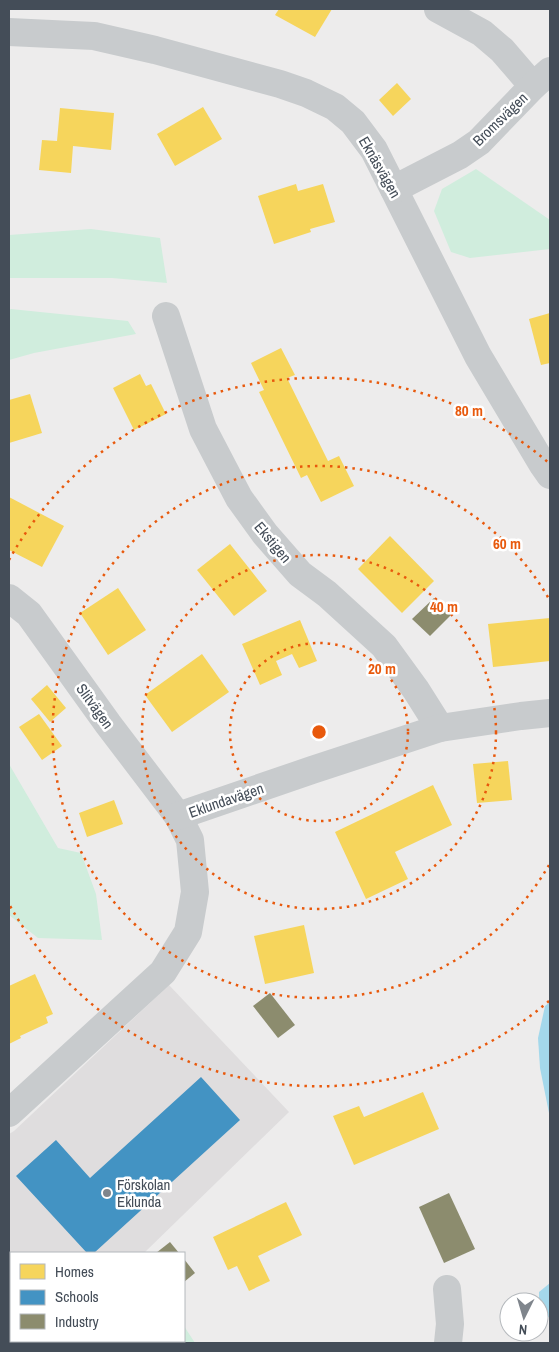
<svg xmlns="http://www.w3.org/2000/svg" width="559" height="1352" font-family="'Archivo Narrow',sans-serif">
<rect width="100%" height="100%" fill="#edecec"/>
<path fill="#dfddde" d="M169 985 289 1112 144 1253H11V1341H114L113 1343H9V1134L14 1131Z"/>
<g fill="#d0eddd">
<path d="M476 169 550 220V249L470 258 451 252 434 211 442 189Z"/>
<path d="M91 229 160 238 167 283 112 278H9V235Z"/>
<path d="M11 309 128 321 136 334 34 353 9 360V310Z"/>
<path d="M9 764 58 848 81 853 96 894 102 940 38 938 9 915Z"/>
<path d="M184 1326 195 1343H113L114 1341H184Z"/>
</g>
<g fill="#a4d8eb">
<path d="M550 1002V1118L540 1068 538 1038 545 1006Z"/>
<path d="M550 1283V1318L539 1312V1292Z"/>
</g>
<g fill="#f6d55c">
<path d="M279 9H332L315 37 275 15Z"/>
<path d="M397 83 411 99 393 116 379 100Z"/>
<path d="M203 107 222 139 175 166 157 134Z"/>
<path d="M60 108 114 113 111 150 73 146 71 173 39 170 42 140 57 141Z"/>
<path d="M296 184 298 191 323 184 335 222 310 229 311 232 274 244 258 196Z"/>
<path d="M550 313V363L541 365 529 319Z"/>
<path d="M281 348 295 375 287 378 328 461 339 456 354 486 321 502 307 475 301 478 259 392 264 390 251 363Z"/>
<path d="M140 374 146 386 151 384 166 414 134 430 113 388Z"/>
<path d="M30 394 42 433 9 443V400Z"/>
<path d="M9 497 64 526 42 567 9 550Z"/>
<path d="M390 536 434 581 402 613 358 569Z"/>
<path d="M230 544 267 591 234 616 197 570Z"/>
<path d="M118 588 146 630 108 655 80 613Z"/>
<path d="M550 618V661L493 667 488 624Z"/>
<path d="M300 620 317 661 299 668 292 654 276 661 282 675 260 685 242 644Z"/>
<path d="M202 654 229 692 172 732 145 695Z"/>
<path d="M47 685 66 708 50 722 31 699Z"/>
<path d="M39 714 62 746 42 760 19 727Z"/>
<path d="M508 761 512 800 477 803 473 764Z"/>
<path d="M433 785 452 825 395 852 408 879 366 899 335 832Z"/>
<path d="M114 800 123 824 87 837 79 813Z"/>
<path d="M304 925 314 973 265 984 254 936Z"/>
<path d="M35 974 53 1014 46 1017 48 1023 20 1036 21 1038 9 1044V986Z"/>
<path d="M423 1092 439 1129 354 1165 333 1116 359 1106 364 1117Z"/>
<path d="M286 1202 302 1235 258 1256 270 1281 249 1291 237 1266 228 1270 213 1237Z"/>
</g>
<g fill="#4393c3">
<path d="M201 1077 240 1120 94 1253H87L16 1176 56 1140 90 1178Z"/>
<path d="M41 1341H91V1343H44L41 1342Z"/>
</g>
<g fill="#8c8c6e">
<path d="M434 598 451 615 430 636 412 619Z"/>
<path d="M270 993 295 1025 278 1038 253 1006Z"/>
<path d="M449 1193 475 1249 444 1263 419 1207Z"/>
<path d="M170 1242 179 1253H156Z"/>
<path d="M184 1259 195 1273 184 1282Z"/>
</g>
<g fill="none" stroke-linecap="round" stroke-linejoin="round">
<g stroke="#c8cbcd" stroke-width="28">
<path d="M438 9 482 33 502 50 533 86"/>
<path d="M9 32 94 36 155 50 280 84 306 93 335 107 353 122 374 150 478 356 543 465 550 475"/>
<path d="M394 189 460 155 479 142 533 86 550 71"/>
<path d="M166 316 203 429 239 498 265 534 300 574 327 594 384 646 416 690 440 728"/>
<path d="M9 598 29 614 108 724 178 816 190 840 195 892 188 932 163 972 9 1113"/>
<path d="M178 816 312 770 440 728 521 716 550 713"/>
<path d="M447 1289 450 1324 448 1343"/>
</g>
</g>
<g fill="none" stroke="#e8590c" stroke-width="2.5" stroke-dasharray="2.5 5">
<circle cx="319" cy="732" r="89"/>
<circle cx="319" cy="732" r="177"/>
<path d="M549 865A266 266 0 1 1 549 599"/>
<path d="M549 1001A354 354 0 0 1 9 904M9 560A354 354 0 0 1 549 463"/>
</g>
<circle fill="#7f858c" stroke="#fff" stroke-width="2" cx="107" cy="1193" r="5"/>
<g text-anchor="middle" dominant-baseline="central" stroke-width="5" stroke-linejoin="round" paint-order="stroke">
<g font-size="15" fill="#444d58" stroke="#fff">
<text transform="translate(500 119) rotate(-44)">Bromsvägen</text>
<text transform="translate(380 167) rotate(60)">Eknäsvägen</text>
<text transform="translate(273 542) rotate(50)">Ekstigen</text>
<text transform="translate(95 706) rotate(54)">Slitvägen</text>
<text transform="translate(226 800) rotate(-19)">Eklundavägen</text>
</g>
<g font-size="15" fill="#444d58" stroke="#fff" text-anchor="start">
<text x="117" y="1184">Förskolan<tspan x="117" dy="17">Eklunda</tspan></text>
</g>
</g>
<circle cx="319" cy="732" r="8" fill="#e8590c" stroke="#fff" stroke-width="2.5"/>
<g font-size="15" text-anchor="middle" font-weight="bold" fill="#e8590c" stroke="#fff" stroke-width="5" stroke-linejoin="round" paint-order="stroke">
<text x="469" y="416">80 m</text>
<text x="507" y="549">60 m</text>
<text x="444" y="612">40 m</text>
<text x="382" y="674">20 m</text>
</g>
<rect width="559" height="1352" fill="none" stroke="#444d58" stroke-width="20"/>
<rect x="10" y="1252" width="175" height="90" fill="#ffffff" stroke="#b4b8bc"/>
<rect x="20" y="1264" width="25" height="15" fill="#f6d55c" stroke="#b4b8bc"/>
<text x="55" y="1277" font-size="15" fill="#444d58">Homes</text>
<rect x="20" y="1290" width="25" height="15" fill="#4393c3" stroke="#b4b8bc"/>
<text x="55" y="1302" font-size="15" fill="#444d58">Schools</text>
<rect x="20" y="1314" width="25" height="15" fill="#8c8c6e" stroke="#b4b8bc"/>
<text x="55" y="1327" font-size="15" fill="#444d58">Industry</text>
<g transform="translate(524 1317) rotate(185)"><circle r="24" fill="#ffffff" stroke="#b4b8bc"/>
<path d="M0-4L9 19L0 12L-9 19Z" fill="#7f858c"/>
<text y="-8" font-size="14" font-weight="bold" text-anchor="middle" fill="#444d58">N</text>
</g>
</svg>
